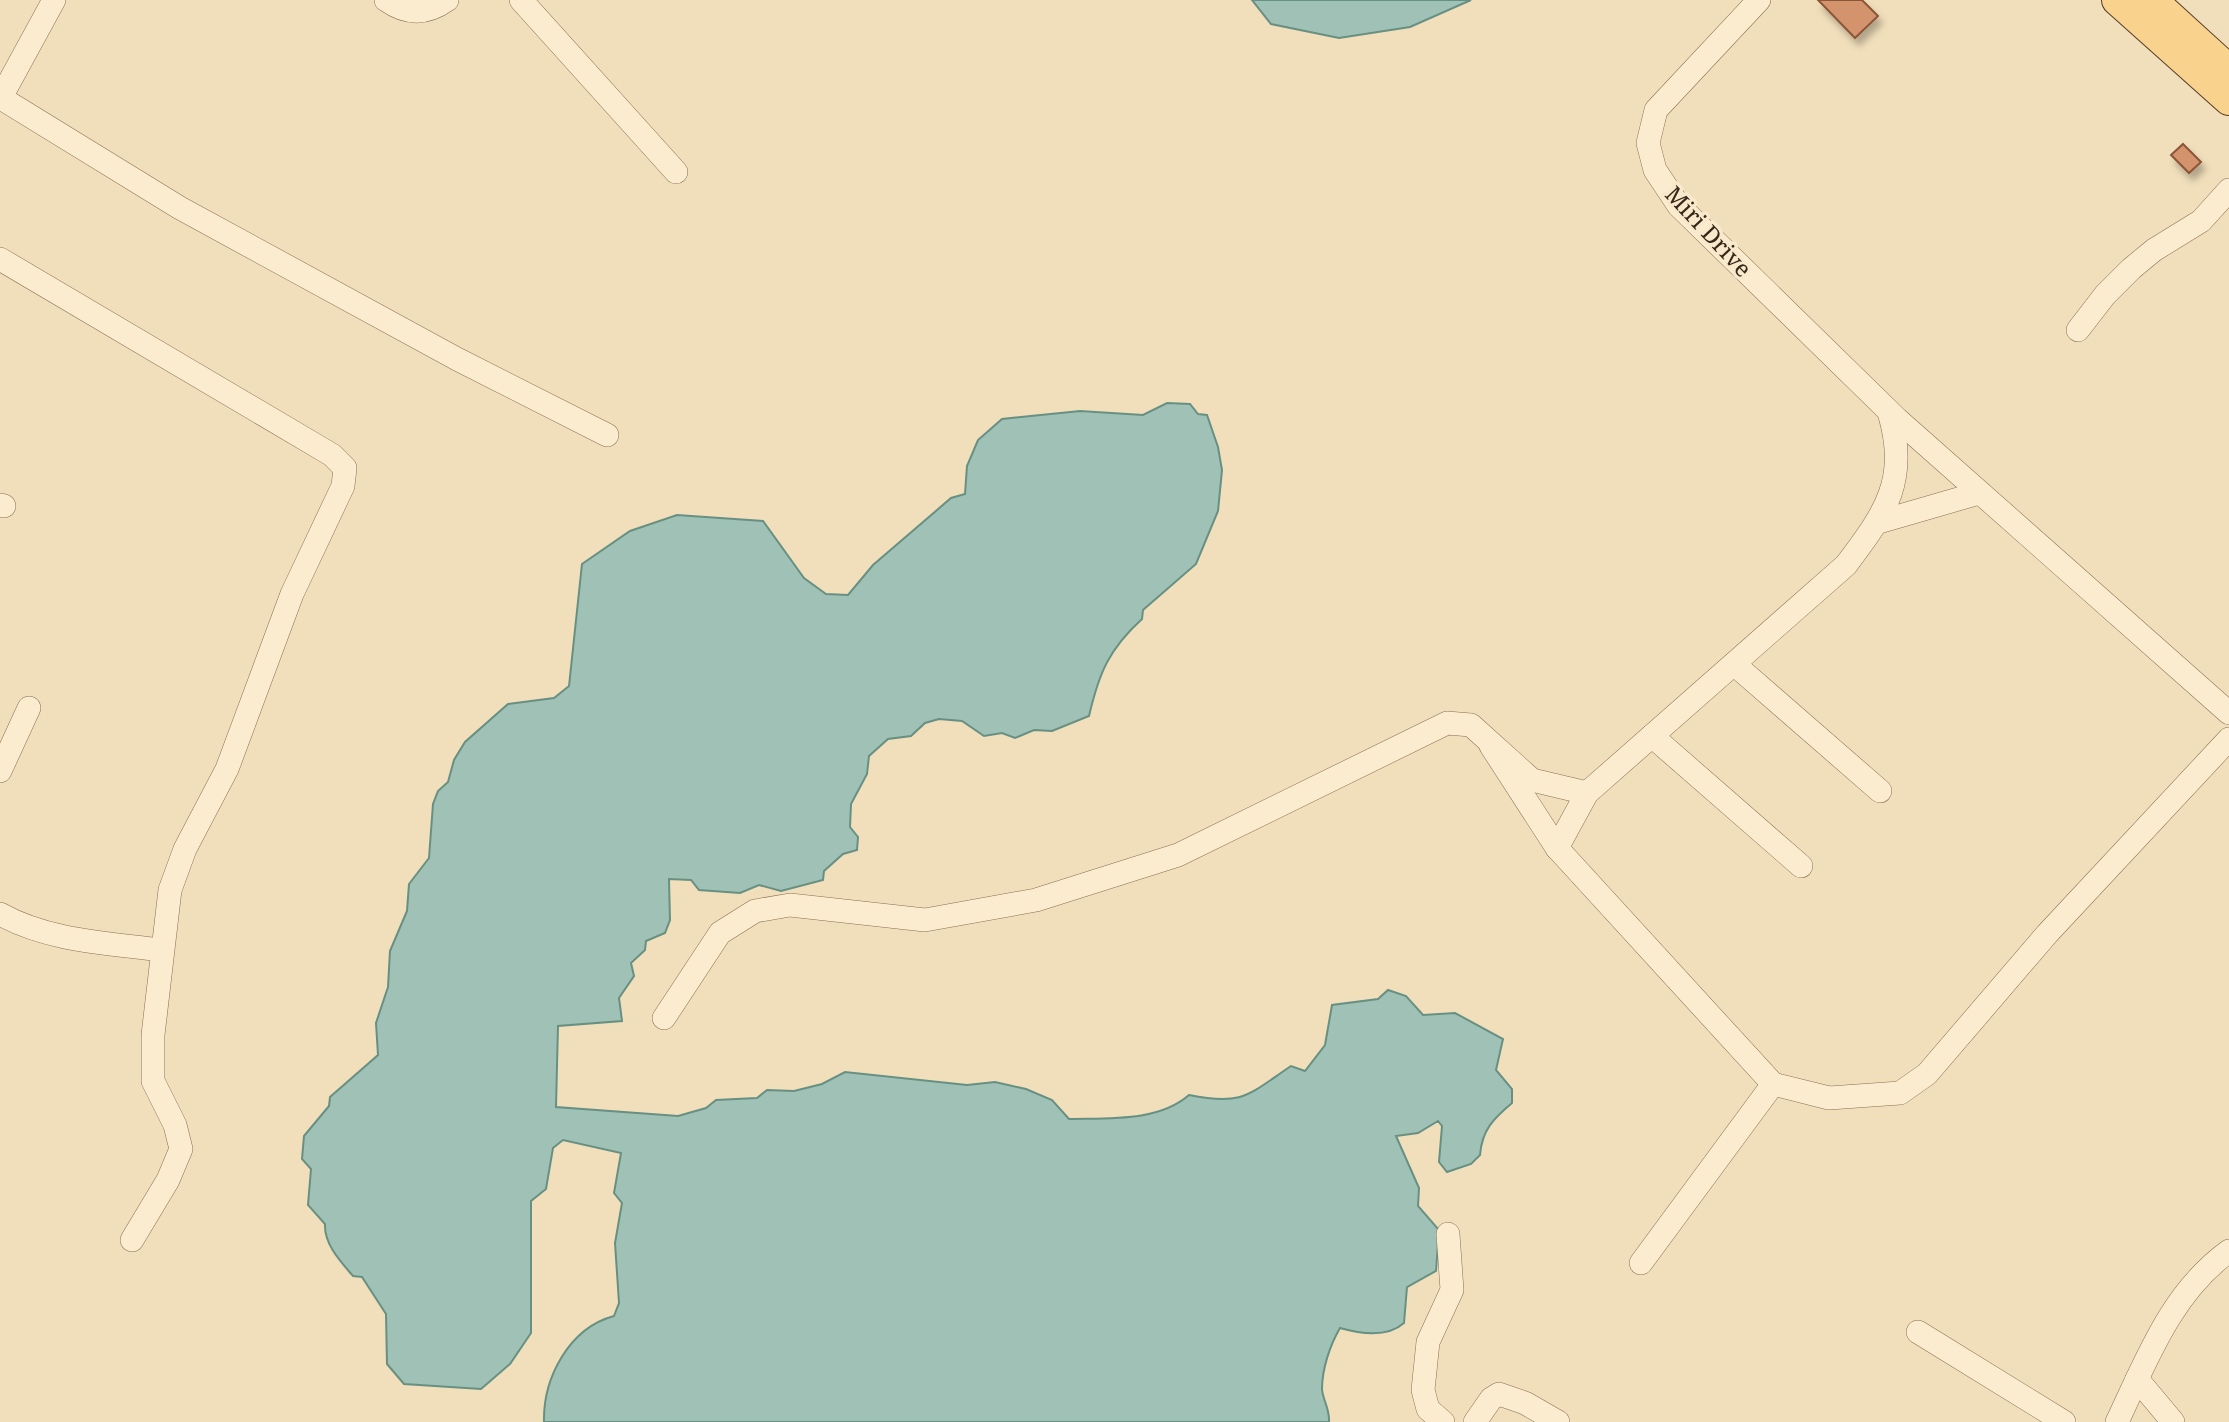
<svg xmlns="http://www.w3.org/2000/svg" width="2229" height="1422" font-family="'Noto Serif',serif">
<defs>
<filter id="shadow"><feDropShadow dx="4" dy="7" stdDeviation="3.5" flood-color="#0004"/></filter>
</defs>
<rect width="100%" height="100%" fill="#f1dfbb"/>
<g fill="#a0c2b6" stroke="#679083" stroke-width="2">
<path d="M1252 0H1471L1410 27 1339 38 1271 24Z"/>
<path d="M1167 403 1190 404 1198 414 1207 415 1218 447 1222 470 1218 511 1196 564 1143 610 1142 619C1109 649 1099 673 1089 716L1052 731 1034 730 1015 738 1002 733 984 736 962 721 939 719 925 723 911 736 888 739 869 756 867 774 851 804 850 827 858 837 857 850 843 854 824 871 823 880 781 891 759 885 740 893 699 890 691 880 669 879 670 920 665 933 646 941 645 950 631 963 634 976 619 998 622 1021 558 1026 556 1107 678 1116 706 1108 716 1100 757 1098 767 1090 794 1091 822 1084 845 1072 967 1085 995 1082 1026 1089 1052 1100 1069 1119C1109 1118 1158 1122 1189 1095 1243 1106 1248 1095 1291 1066L1305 1071 1325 1045 1332 1005 1378 999 1388 990 1406 996 1423 1015 1455 1013 1503 1039 1496 1070 1512 1089V1103C1493 1119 1482 1130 1480 1155L1471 1164 1447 1172 1439 1162 1442 1126 1438 1121 1418 1133 1396 1136 1419 1188 1418 1206 1439 1230 1436 1271 1407 1287 1404 1323C1387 1338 1361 1334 1340 1328 1330 1345 1322 1369 1322 1389 1323 1401 1330 1409 1329 1422H544C543 1378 569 1328 614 1316L619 1303 615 1243 622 1203 614 1193 621 1153 563 1140 553 1148 546 1189 531 1201V1333L510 1364 481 1389 404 1384 387 1364 386 1314 362 1277 353 1276C340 1261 324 1244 325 1224L308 1205 311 1169 302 1159 304 1136 329 1106 330 1097 378 1055 376 1023 388 987 390 951 407 911 409 884 429 858 433 804 438 791 448 782 454 760 465 742 508 704 554 698 569 686 582 564 630 531 677 515 763 521 804 578 826 594 848 595 873 565 951 498 965 494 967 466 978 440 1002 419 1080 411 1143 415Z"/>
</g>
<g fill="#d3936d" stroke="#8b5538" stroke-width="2" filter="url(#shadow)">
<path d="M1818 0H1862L1878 16 1855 38Z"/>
<path d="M2183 144 2201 162 2189 173 2171 155Z"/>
</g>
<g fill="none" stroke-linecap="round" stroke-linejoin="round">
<defs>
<g id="minor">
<path d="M386 0C407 15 426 15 447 0"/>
<path d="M521 0 676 172"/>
<path d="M1759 0 1656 110 1648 143 1655 170 1679 206 1897 419 2229 713"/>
<path d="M1 98 180 208 457 359 607 435"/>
<path d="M0 99 54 0"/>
<path d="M0 259 332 455 345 468 343 486 292 594 227 769 185 849 170 890 153 1035V1081L175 1125 181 1149 168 1180 132 1240"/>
<path d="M2078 330 2105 295 2131 269 2154 250 2201 221 2229 190"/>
<path d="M0 505 4 506"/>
<path d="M1879 522 1979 493"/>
<path d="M1734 664 1880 791"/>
<path d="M1652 736 1801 866"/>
<path d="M1491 746 1557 848 1773 1084 1829 1098 1900 1093 1927 1074 2047 934 2229 739"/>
<path d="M0 771 29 708"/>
<path d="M1557 848 1587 793 1846 565C1886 512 1909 480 1889 412"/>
<path d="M0 914C48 941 107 943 161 950"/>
<path d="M664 1018 720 933 755 911 790 905 925 920 1036 900 1178 855 1447 723 1471 725 1532 780 1587 793"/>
<path d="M1641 1263 1773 1084"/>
<path d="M1918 1332 2064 1422"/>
<path d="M2137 1379 2173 1422"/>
<path d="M1443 1422 1428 1409 1423 1390 1428 1342 1452 1290 1448 1234"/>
<path d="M1475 1422 1491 1399 1499 1394 1525 1403 1558 1422"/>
<path d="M2117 1422C2147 1359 2171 1293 2229 1251"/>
</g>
<g id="major">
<path d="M2117 0 2229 100"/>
<path d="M2152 0 2229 70"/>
</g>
</defs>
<use href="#minor" stroke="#8a6e54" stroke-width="24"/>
<use href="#major" stroke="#563c29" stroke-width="32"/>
<use href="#minor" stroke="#fceccf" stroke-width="23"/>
<use href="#major" stroke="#f9d38e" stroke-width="30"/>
</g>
<g text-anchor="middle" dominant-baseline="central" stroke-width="7" stroke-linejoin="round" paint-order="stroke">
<g font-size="23" fill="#37271a" stroke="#f8e9cb">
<text transform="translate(1709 231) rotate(47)">Miri Drive</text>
</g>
</g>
</svg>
